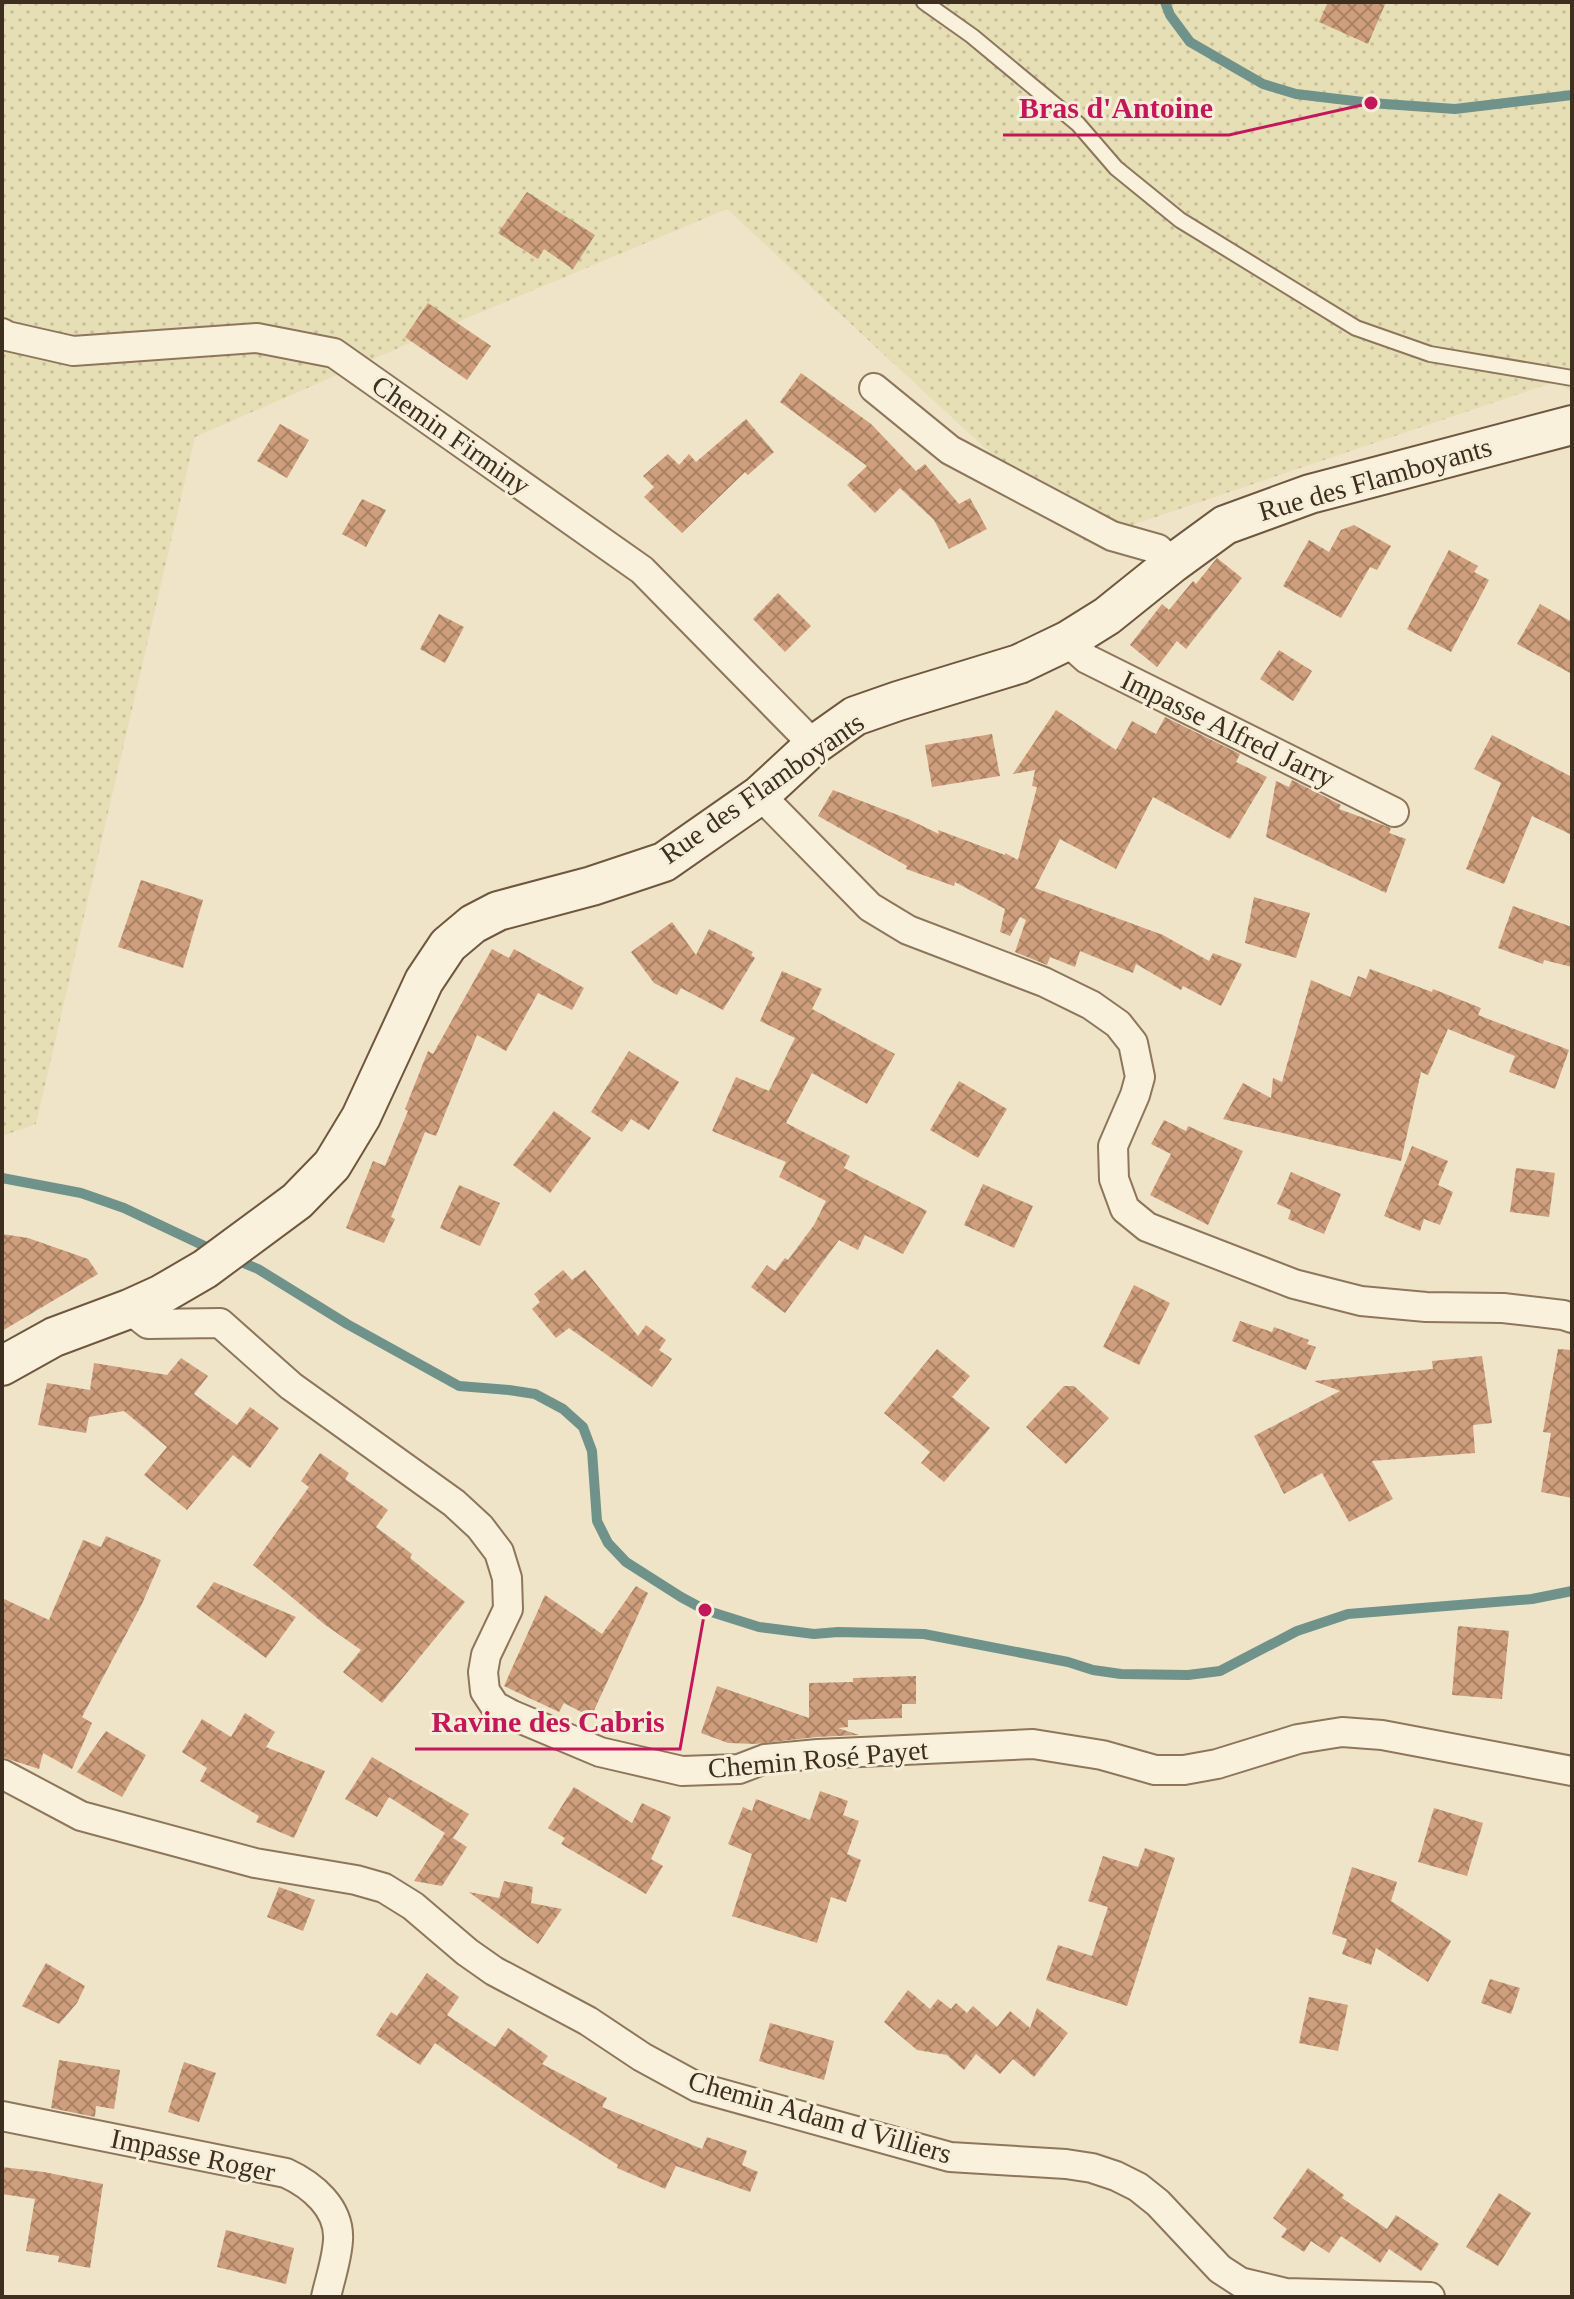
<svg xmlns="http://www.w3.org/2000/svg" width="1574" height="2299" font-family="Georgia,serif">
<defs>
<pattern id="farmland-dots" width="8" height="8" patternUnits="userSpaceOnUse" patternTransform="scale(2)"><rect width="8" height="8" fill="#e6deb5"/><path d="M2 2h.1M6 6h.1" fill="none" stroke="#c6bf9b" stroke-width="1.8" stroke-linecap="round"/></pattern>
<pattern id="building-cross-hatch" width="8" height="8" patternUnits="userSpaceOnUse" patternTransform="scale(2)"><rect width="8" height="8" fill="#cf9f7d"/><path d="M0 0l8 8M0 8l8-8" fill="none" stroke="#a98266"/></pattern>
</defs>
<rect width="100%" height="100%" fill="#f0e4c8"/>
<path fill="url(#farmland-dots)" d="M2 2H1572V393L1557 381 1085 541 727 209 474 315 195 437 36 1124 2 1136Z"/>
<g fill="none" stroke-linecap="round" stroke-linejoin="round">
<g stroke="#6f938a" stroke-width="10">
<path d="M1165 2 1170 15 1190 42 1263 84 1296 94 1371 103 1455 109 1572 95"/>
<path d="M2 1178 81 1193 124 1208 215 1251"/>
<path d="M234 1259 258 1269 347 1324 459 1386 509 1390 535 1394 563 1409 583 1427 592 1451 597 1521 608 1543 626 1562 681 1597 705 1610 759 1627 814 1634 838 1632 924 1634 1068 1662 1093 1670 1121 1674 1188 1675 1220 1671 1297 1631 1348 1614 1532 1599 1572 1591"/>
</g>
</g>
<g fill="url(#building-cross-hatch)">
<path d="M1328 2H1386L1368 44 1319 22Z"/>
<path d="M527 192 595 235 573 269 544 249 538 259 498 233Z"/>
<path d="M428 303 491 346 467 380 405 337Z"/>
<path d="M801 373 871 424 916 471 925 464 959 504 970 498 987 529 949 549 934 520 900 488 875 513 847 485 867 466 780 402Z"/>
<path d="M746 419 774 452 748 475 745 472 682 533 644 497 654 487 643 476 668 454 679 465 689 454 696 462Z"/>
<path d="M280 424 309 440 287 478 257 461Z"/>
<path d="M362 499 386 510 366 547 342 534Z"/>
<path d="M1354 525 1391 546 1377 570 1370 567 1341 618 1283 586 1309 540 1329 552 1341 530Z"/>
<path d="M1449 550 1478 566 1474 572 1489 580 1451 652 1407 629Z"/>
<path d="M1217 558 1242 578 1186 649 1177 641 1157 667 1130 645 1162 604 1169 610 1193 581 1196 584Z"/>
<path d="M778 593 811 626 785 652 753 619Z"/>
<path d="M1540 604 1572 622V674L1517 644Z"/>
<path d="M439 614 464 627 445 663 420 649Z"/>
<path d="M1279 650 1312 671 1293 701 1260 679Z"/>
<path d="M1056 710 1116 750 1132 721 1156 734 1165 717 1240 754 1236 762 1267 777 1230 839 1153 797 1116 869 1060 839 1035 888 1163 935 1209 961 1213 953 1242 964 1221 1006 1183 986 1181 990 1136 964 1133 973 1080 951 1075 967 1050 957 1047 965 1015 952 1026 920 1020 917 1010 936 1000 932 1005 909 955 882 954 886 906 869 907 866 818 816 833 790 908 819 939 834 938 830 1005 855V853L1018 860 1037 787 1032 786 1035 770 1013 774Z"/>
<path d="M992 734 1000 776 932 787 925 745Z"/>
<path d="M1492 735 1572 777V835L1532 816 1504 884 1466 869 1501 783 1474 769Z"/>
<path d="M1292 780 1341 805 1339 809 1391 828 1389 833 1406 839 1386 893 1266 837 1276 781 1289 787Z"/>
<path d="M141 880 203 900 183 968 118 947Z"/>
<path d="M1254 897 1310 913 1296 958 1245 943Z"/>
<path d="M1513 906 1572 927V967L1544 960 1543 964 1498 948Z"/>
<path d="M672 922 696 955 709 929 753 952 751 955 755 958 723 1010 681 988 677 995 654 983 631 952Z"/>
<path d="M492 949 509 958 514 949 584 988 572 1010 538 993 506 1051 477 1035 436 1136 425 1132 391 1217 395 1219 384 1243 346 1228 373 1161 385 1166 408 1111 405 1109 428 1051 433 1054Z"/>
<path d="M1370 969 1432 992 1433 989 1481 1008 1478 1015 1569 1050 1555 1089 1509 1072 1515 1056 1448 1029 1428 1075 1421 1072 1401 1161 1223 1119 1243 1083 1271 1098 1273 1078 1282 1082 1311 980 1350 997 1358 976 1366 979Z"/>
<path d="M782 971 822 989 812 1009 895 1054 867 1104 812 1073 786 1123 850 1156 844 1168 927 1211 903 1254 865 1235 858 1250 839 1240 785 1313 751 1287 767 1265 775 1271 785 1258 788 1260 814 1225 826 1201 779 1177 786 1162 712 1131 736 1077 769 1091 795 1038 760 1021Z"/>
<path d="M629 1051 679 1082 649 1130 631 1119 622 1132 591 1112Z"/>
<path d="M959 1081 1007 1109 978 1158 930 1130Z"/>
<path d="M554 1111 591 1138 550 1193 513 1165Z"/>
<path d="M1164 1120 1186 1131 1188 1126 1243 1151 1208 1225 1150 1195 1171 1154 1151 1144Z"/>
<path d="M1412 1146 1448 1161 1438 1185 1453 1192 1440 1225 1424 1219 1420 1231 1384 1216Z"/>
<path d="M1516 1168 1555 1173 1549 1217 1510 1212Z"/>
<path d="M1291 1172 1341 1194 1324 1234 1288 1219 1291 1210 1277 1204Z"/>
<path d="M983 1184 1033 1206 1014 1248 964 1225Z"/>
<path d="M459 1185 500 1203 480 1246 440 1228Z"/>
<path d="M2 1234 28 1238 88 1259 98 1274 2 1331Z"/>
<path d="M563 1270 572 1280 585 1270 638 1336 646 1325 666 1340 659 1350 672 1359 652 1387 569 1328 556 1338 532 1309 540 1302 534 1294Z"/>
<path d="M1134 1285 1170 1303 1139 1365 1103 1347Z"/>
<path d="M1240 1321 1272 1332 1274 1327 1309 1340 1307 1344 1316 1347 1306 1370 1232 1341Z"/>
<path d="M937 1349 970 1376 952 1397 990 1428 944 1482 921 1463 930 1452 884 1413Z"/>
<path d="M1558 1349 1572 1350V1498L1541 1492 1551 1433 1543 1432Z"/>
<path d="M1482 1356 1492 1423 1473 1425 1475 1453 1372 1461 1393 1499 1349 1522 1322 1473 1284 1494 1254 1436 1340 1391 1314 1381 1433 1369 1432 1361Z"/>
<path d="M181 1358 208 1376 194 1394 237 1425 250 1407 279 1428 250 1468 233 1455 187 1510 144 1475 167 1447 124 1411 89 1417 86 1433 38 1425 47 1383 90 1390 94 1363 167 1375Z"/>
<path d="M1064 1386H1074L1109 1418 1066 1464 1026 1427Z"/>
<path d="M320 1453 349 1473 345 1479 388 1510 376 1527 412 1554 410 1558 465 1602 382 1703 343 1672 361 1650 324 1624 253 1565 309 1487 301 1481Z"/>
<path d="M106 1536 161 1560 142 1604 82 1717 92 1723 72 1769 43 1753 39 1769 2 1757V1598L49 1620 83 1540 101 1547Z"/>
<path d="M214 1582 296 1617 266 1658 196 1607Z"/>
<path d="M636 1586 648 1593 591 1717 564 1703 559 1712 504 1686 545 1595 602 1634Z"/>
<path d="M1458 1626 1509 1631 1502 1699 1452 1695Z"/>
<path d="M916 1676V1704H902V1718L848 1720V1727L838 1728 859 1735 816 1737 755 1744 728 1743 701 1733 717 1686 809 1718V1683L853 1682V1678Z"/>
<path d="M245 1713 275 1732 266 1747 325 1771 294 1838 256 1822 259 1816 200 1781 207 1768 182 1752 202 1719 231 1737Z"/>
<path d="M106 1731 146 1755 122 1797 77 1772Z"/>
<path d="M372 1757 469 1814 453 1838 467 1847 442 1886 414 1881 445 1833 389 1797 377 1817 345 1799Z"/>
<path d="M574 1787 632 1823 642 1803 671 1817 651 1859 663 1866 646 1894 561 1844 565 1838 548 1828Z"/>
<path d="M820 1791 848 1801 843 1815 859 1821 847 1854 861 1860 846 1902 831 1897 817 1943 732 1916 752 1854 728 1844 743 1807 752 1811 756 1799 810 1820Z"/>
<path d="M1434 1808 1483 1823 1467 1876 1418 1862Z"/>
<path d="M1145 1848 1175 1858 1127 2006 1046 1980 1058 1945 1092 1956 1108 1907 1088 1901 1103 1856 1138 1867Z"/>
<path d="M1352 1867 1397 1882 1391 1901 1451 1941 1428 1982 1376 1948 1371 1965 1342 1954 1347 1939 1332 1934Z"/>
<path d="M504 1881 533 1887 531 1903 562 1909 538 1944 469 1892 499 1898Z"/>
<path d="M279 1887 315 1900 303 1931 267 1917Z"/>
<path d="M46 1963 85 1986 77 2003 59 2024 22 2006Z"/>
<path d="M427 1973 459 1997 447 2015 495 2047 508 2028 548 2056 542 2064 607 2098 602 2107 702 2149 707 2137 747 2151 742 2165 758 2172 750 2192 676 2166 665 2189 617 2168 618 2165 539 2115 435 2043 420 2065 376 2035 391 2012 397 2016Z"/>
<path d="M1490 1979 1520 1988 1511 2014 1481 2003Z"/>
<path d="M908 1990 930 2009 938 1999 951 2009 956 2003 967 2013 973 2006 997 2027 1010 2011 1030 2028 1037 2008 1068 2033 1034 2077 1013 2059 1000 2074 976 2054 964 2070 947 2055 917 2050 884 2022Z"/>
<path d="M1309 1997 1348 2005 1338 2051 1299 2043Z"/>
<path d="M770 2023 834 2041 824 2080 759 2061Z"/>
<path d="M59 2060 120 2070 114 2109 96 2106 95 2117 51 2108Z"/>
<path d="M184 2062 216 2073 199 2122 168 2112Z"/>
<path d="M2 2167 44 2172 103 2184 90 2268 58 2262 59 2256 26 2251 35 2199 2 2194Z"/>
<path d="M1308 2168 1344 2195 1342 2198 1387 2229 1396 2215 1439 2244 1421 2271 1389 2249 1380 2263 1341 2236 1329 2253 1311 2241 1304 2252 1281 2237 1287 2229 1273 2218Z"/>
<path d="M1499 2193 1531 2213 1498 2266 1466 2247Z"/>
<path d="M226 2230 294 2248 286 2284 217 2267Z"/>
</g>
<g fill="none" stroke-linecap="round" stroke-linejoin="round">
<defs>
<path id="service" d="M924 2 972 36 1078 124 1116 168 1180 220 1356 328 1430 354 1572 378"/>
<g id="minor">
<path d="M2 333 7 336 73 351 257 338 334 353 642 570 814 745"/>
<path d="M874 388 950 450 1112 536 1158 549 1173 563"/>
<path d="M1067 641 1087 659 1394 812"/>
<path d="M760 795 870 907 908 930 1044 982 1091 1005 1118 1024 1133 1043 1140 1077 1135 1095 1113 1146 1114 1179 1125 1209 1147 1227 1294 1284 1361 1301 1426 1307 1503 1308 1563 1315 1572 1318"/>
<path d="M129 1309 148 1324 220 1323 291 1386 454 1503 480 1527 499 1552 507 1578 508 1609 486 1655 483 1672 485 1691 495 1706 512 1715 600 1752 682 1771 739 1769 765 1759 818 1754 1033 1744 1102 1755 1155 1770H1184L1217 1764 1298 1739 1342 1732 1382 1735 1572 1771"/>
<path d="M2 1774 81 1816 255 1863 356 1880 384 1888 413 1906 467 1952 494 1971 588 2021 642 2057 697 2087 950 2157 1066 2164 1092 2168 1116 2176 1138 2187 1158 2203 1220 2269 1240 2282 1286 2293 1430 2297"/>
<path d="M2 2116 286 2173C312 2185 340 2208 338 2240 337 2259 330 2279 326 2297"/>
</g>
<path id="secondary" d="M2 1366 54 1337 129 1309 162 1294 205 1269 297 1201 332 1165 361 1117 424 981 448 945 473 924 498 911 592 886 664 862 760 795 814 745 855 716 898 701 1019 664 1067 641 1107 616 1173 563 1225 525 1310 494 1572 425"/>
</defs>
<use href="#service" stroke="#8d765c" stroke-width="18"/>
<use href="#minor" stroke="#8d765c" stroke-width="32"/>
<use href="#secondary" stroke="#6f573f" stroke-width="42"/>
<use href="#service" stroke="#faf1dc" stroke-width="14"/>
<use href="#minor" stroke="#faf1dc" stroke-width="28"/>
<use href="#secondary" stroke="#faf1dc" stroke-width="38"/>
</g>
<g text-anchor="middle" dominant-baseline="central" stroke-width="6" stroke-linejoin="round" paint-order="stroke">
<g font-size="28" fill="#3d2e20" stroke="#f7eed8">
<text transform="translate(451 435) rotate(35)">Chemin Firminy</text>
<text transform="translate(1375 479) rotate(-16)">Rue des Flamboyants</text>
<text transform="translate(1228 729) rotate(26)">Impasse Alfred Jarry</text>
<text transform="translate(762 788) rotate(-35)">Rue des Flamboyants</text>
<text transform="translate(818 1759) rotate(-5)">Chemin Rosé Payet</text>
<text transform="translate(820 2117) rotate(16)">Chemin Adam d Villiers</text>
<text transform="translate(193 2155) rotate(12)">Impasse Roger</text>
</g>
</g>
<path fill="none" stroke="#c2185b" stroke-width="3" d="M1371 103L1229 135H1003M705 1610L680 1749H415"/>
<g fill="#c2185b" stroke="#f7eed8" stroke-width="3">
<circle cx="1371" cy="103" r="8"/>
<circle cx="705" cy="1610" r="8"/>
</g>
<g font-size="30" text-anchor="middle" font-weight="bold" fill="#c2185b" stroke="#f7eed8" stroke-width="6" stroke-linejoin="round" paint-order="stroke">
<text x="1116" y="118">Bras d'Antoine</text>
<text x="548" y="1732">Ravine des Cabris</text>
</g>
<rect width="1574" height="2299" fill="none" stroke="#3d2e20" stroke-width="8"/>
</svg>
